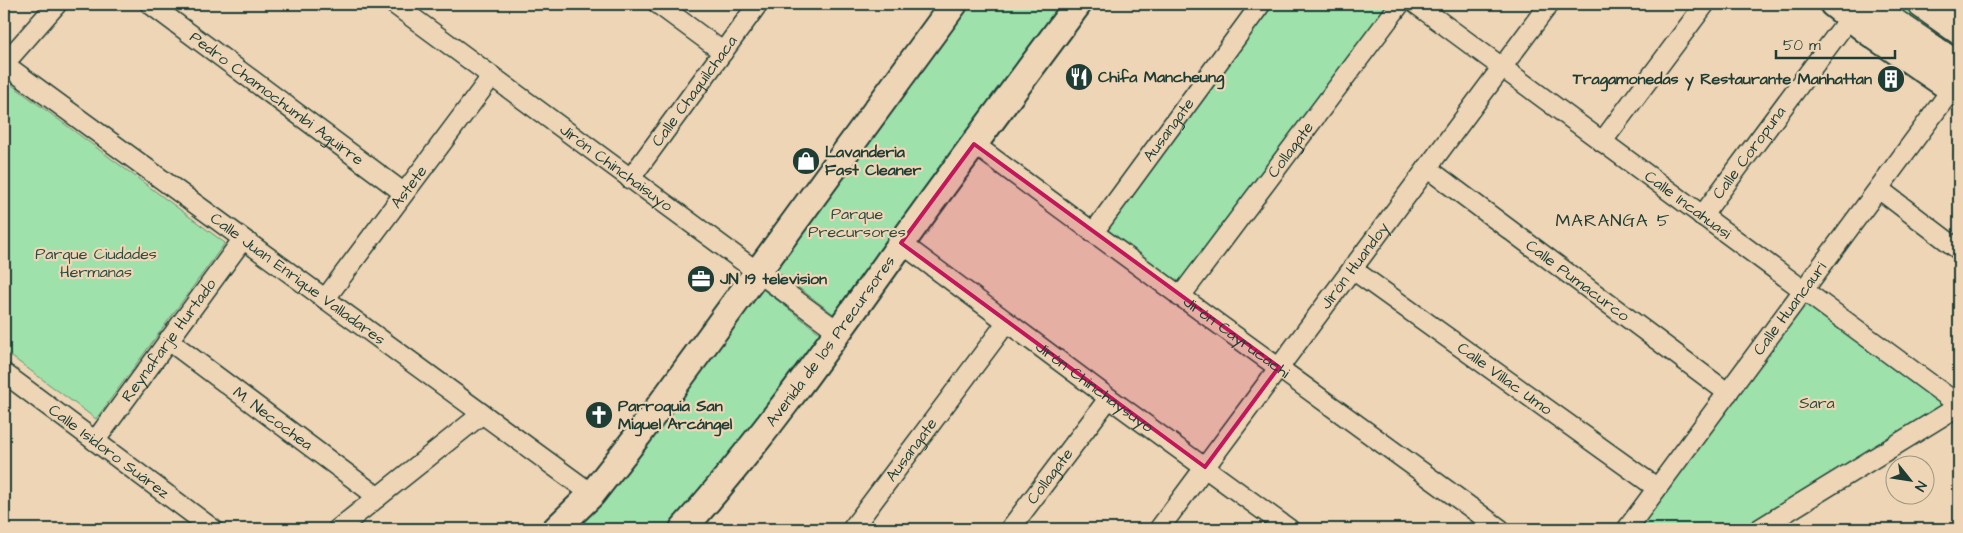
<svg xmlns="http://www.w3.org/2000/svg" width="1963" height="533" font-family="'Architects Daughter',sans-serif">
<rect width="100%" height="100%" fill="#eed5b6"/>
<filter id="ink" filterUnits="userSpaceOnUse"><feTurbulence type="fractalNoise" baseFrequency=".02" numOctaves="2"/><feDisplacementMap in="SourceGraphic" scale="10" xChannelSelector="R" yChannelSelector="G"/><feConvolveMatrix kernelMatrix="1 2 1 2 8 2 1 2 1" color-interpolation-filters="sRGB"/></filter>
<g filter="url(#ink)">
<g fill="#9ee1ab" stroke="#5e8f70">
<path d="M968 4H1072L839 318 772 268Z"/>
<path d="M1269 4H1395L1179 287 1104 229Z"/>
<path d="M1879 4H1907L1959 40V59Z"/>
<path d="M8 82 225 243 96 419 4 351V87Z"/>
<path d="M759 286 825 337 677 529H564Z"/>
<path d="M1808 304 1947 408 1748 529H1636L1800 306Z"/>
</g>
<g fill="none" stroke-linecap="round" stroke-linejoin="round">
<defs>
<g id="street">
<path id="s1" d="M150 4 404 193"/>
<path id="s2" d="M394 4 839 332"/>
<path d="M658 4 723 52"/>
<path id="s3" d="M1416 4 1959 405"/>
<path id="s4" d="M4 64 592 494"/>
<path d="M4 64 57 4"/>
<path d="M1602 142 1705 4"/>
<path id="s5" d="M974 144C1148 274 1325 401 1500 529"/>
<path id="s6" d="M1427 168 1728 393"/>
<path id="s7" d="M630 179 758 4"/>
<path d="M1879 189 1959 250"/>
<path id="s8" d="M1702 216 1850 17"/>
<path id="s9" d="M1093 233 1261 4"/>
<path id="s10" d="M901 243 1109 398 1289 529"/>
<path id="s11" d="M1352 269 1657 488"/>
<path id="s12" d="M1180 297 1400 4"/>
<path id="s13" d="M325 299 492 76"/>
<path id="s14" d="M168 340 378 497"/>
<path id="s15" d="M4 373 213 529"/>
<path id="s16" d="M95 441 243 239"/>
<path d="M338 529 482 414"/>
<path id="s17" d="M852 529 1007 322"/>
<path id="s18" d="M1010 529 1109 398"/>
<path id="s19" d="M1159 529 1549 4"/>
<path id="s20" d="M1627 529 1952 89"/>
<path d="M1759 529 1959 406"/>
</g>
<g id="secondary">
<path d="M1833 4 1870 33 1959 94"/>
<path d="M1952 4 1959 9"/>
<path d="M556 529 592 494 639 434 954 4"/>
<path id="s21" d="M683 529C763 439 831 342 901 244 959 163 1019 84 1078 4"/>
</g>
<g id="primary">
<path d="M1866 4 1959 67"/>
<path d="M1922 4 1959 30"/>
</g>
</defs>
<use href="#street" stroke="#1f3d34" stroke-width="22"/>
<use href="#secondary" stroke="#1f3d34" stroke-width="30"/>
<use href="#primary" stroke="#1f3d34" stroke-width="31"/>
<use href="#street" stroke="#eed5b6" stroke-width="19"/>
<use href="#secondary" stroke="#eed5b6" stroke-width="26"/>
<use href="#primary" stroke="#eed5b6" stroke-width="28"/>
</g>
</g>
<path fill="#c2185b" fill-opacity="0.2" stroke="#c2185b" stroke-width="4" stroke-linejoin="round" d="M974 144 1279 367 1205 467 901 243Z"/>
<defs>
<symbol id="restaurant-disc" viewBox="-11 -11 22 22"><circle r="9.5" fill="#1f3d34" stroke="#eed5b6"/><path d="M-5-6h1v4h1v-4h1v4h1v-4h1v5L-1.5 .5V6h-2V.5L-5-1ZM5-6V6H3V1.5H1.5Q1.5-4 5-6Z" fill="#fff"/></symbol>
<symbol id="building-disc" viewBox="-11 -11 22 22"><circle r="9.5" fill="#1f3d34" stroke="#eed5b6"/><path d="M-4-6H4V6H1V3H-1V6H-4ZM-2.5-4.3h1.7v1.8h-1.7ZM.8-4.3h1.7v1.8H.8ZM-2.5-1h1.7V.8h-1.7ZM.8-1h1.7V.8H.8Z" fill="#fff"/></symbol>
<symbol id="shop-disc" viewBox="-11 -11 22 22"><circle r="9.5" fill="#1f3d34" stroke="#eed5b6"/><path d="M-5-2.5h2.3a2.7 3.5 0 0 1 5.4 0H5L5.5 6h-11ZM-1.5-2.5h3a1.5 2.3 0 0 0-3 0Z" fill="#fff"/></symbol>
<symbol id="office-disc" viewBox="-11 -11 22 22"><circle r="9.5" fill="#1f3d34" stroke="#eed5b6"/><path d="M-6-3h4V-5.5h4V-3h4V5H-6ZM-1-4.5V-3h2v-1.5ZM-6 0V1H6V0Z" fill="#fff"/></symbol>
<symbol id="church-disc" viewBox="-11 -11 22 22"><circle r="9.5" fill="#1f3d34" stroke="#eed5b6"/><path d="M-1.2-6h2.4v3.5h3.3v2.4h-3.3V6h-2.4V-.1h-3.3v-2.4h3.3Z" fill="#fff"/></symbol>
</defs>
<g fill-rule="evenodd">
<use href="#restaurant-disc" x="1063" y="61" width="32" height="32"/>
<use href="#building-disc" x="1875" y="63" width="32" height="32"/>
<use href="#shop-disc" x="790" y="145" width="32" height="32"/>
<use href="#office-disc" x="685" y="263" width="32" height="32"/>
<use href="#church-disc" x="583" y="399" width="32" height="32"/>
</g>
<g text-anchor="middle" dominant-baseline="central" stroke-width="4.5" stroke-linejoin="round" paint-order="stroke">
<g font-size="16" font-weight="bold" fill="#1f3d34" stroke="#eed5b6" text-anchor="start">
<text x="1098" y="77">Chifa Mancheung</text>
<text x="1872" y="79" text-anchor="end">Tragamonedas y Restaurante Manhattan</text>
<text x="825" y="152">Lavanderia<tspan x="825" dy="18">Fast Cleaner</tspan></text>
<text x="720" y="279">JN 19 television</text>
<text x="618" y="406">Parroquia San<tspan x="618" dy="18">Miguel Arcángel</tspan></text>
</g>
<g font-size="16" fill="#1f3d34" stroke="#eed5b6">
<text stroke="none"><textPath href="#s7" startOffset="109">Calle Chaquilchaca</textPath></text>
<text stroke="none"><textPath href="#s1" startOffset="158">Pedro Chamochumbi Aguirre</textPath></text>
<text stroke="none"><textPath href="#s9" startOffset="128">Ausangate</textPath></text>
<text stroke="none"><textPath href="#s12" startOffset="184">Collagate</textPath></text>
<text stroke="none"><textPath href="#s8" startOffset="79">Calle Coropuna</textPath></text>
<text stroke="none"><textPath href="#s2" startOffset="276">Jirón Chinchaisuyo</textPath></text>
<text stroke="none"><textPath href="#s13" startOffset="140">Astete</textPath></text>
<text stroke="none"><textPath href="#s3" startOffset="338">Calle Incahuasi</textPath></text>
<text stroke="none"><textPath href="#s19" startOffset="328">Jirón Huandoy</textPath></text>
<text stroke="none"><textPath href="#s4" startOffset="364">Calle Juan Enrique Valladares</textPath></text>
<text stroke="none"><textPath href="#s6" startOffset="188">Calle Pumacurco</textPath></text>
<text stroke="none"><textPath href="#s20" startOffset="274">Calle Huancauri</textPath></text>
<text stroke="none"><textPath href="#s5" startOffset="326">Jirón Cayrucachi</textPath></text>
<text stroke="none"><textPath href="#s16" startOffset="125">Reynafarje Hurtado</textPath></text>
<text stroke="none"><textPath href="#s21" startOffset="239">Avenida de los Precursores</textPath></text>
<text stroke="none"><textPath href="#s11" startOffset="188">Calle Villac Umo</textPath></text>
<text stroke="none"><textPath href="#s10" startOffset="241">Jirón Chinchaysuyo</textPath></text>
<text stroke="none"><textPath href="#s14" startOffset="131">M. Necochea</textPath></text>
<text stroke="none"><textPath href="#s17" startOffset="99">Ausangate</textPath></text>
<text stroke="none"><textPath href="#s15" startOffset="131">Calle Isidoro Suárez</textPath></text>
<text stroke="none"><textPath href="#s18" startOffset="66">Collagate</textPath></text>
</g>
<g font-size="16" fill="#2c4d40" stroke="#eed5b6">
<text x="857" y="214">Parque<tspan x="857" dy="18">Precursores</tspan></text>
<text x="96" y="254">Parque Ciudades<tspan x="96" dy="18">Hermanas</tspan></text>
<text x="1817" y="403">Sara</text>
</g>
<g font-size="18" letter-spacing="1" fill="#1f3d34" stroke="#eed5b6">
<text x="1613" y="220">MARANGA 5</text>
</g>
</g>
<rect width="1963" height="533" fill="none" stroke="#eed5b6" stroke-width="20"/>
<rect x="10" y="10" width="1943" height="513" fill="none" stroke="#1f3d34" stroke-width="2" filter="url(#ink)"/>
<g transform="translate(1910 480) rotate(120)"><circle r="24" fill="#eed5b6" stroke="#9b9882"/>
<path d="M0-4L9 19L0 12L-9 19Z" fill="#1f3d34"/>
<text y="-8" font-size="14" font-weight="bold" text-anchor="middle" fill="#1f3d34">N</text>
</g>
<path d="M1776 50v8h119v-8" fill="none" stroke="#1f3d34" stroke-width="2.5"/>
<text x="1783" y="50" font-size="15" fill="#1f3d34" stroke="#eed5b6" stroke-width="4" paint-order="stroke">50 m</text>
</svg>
